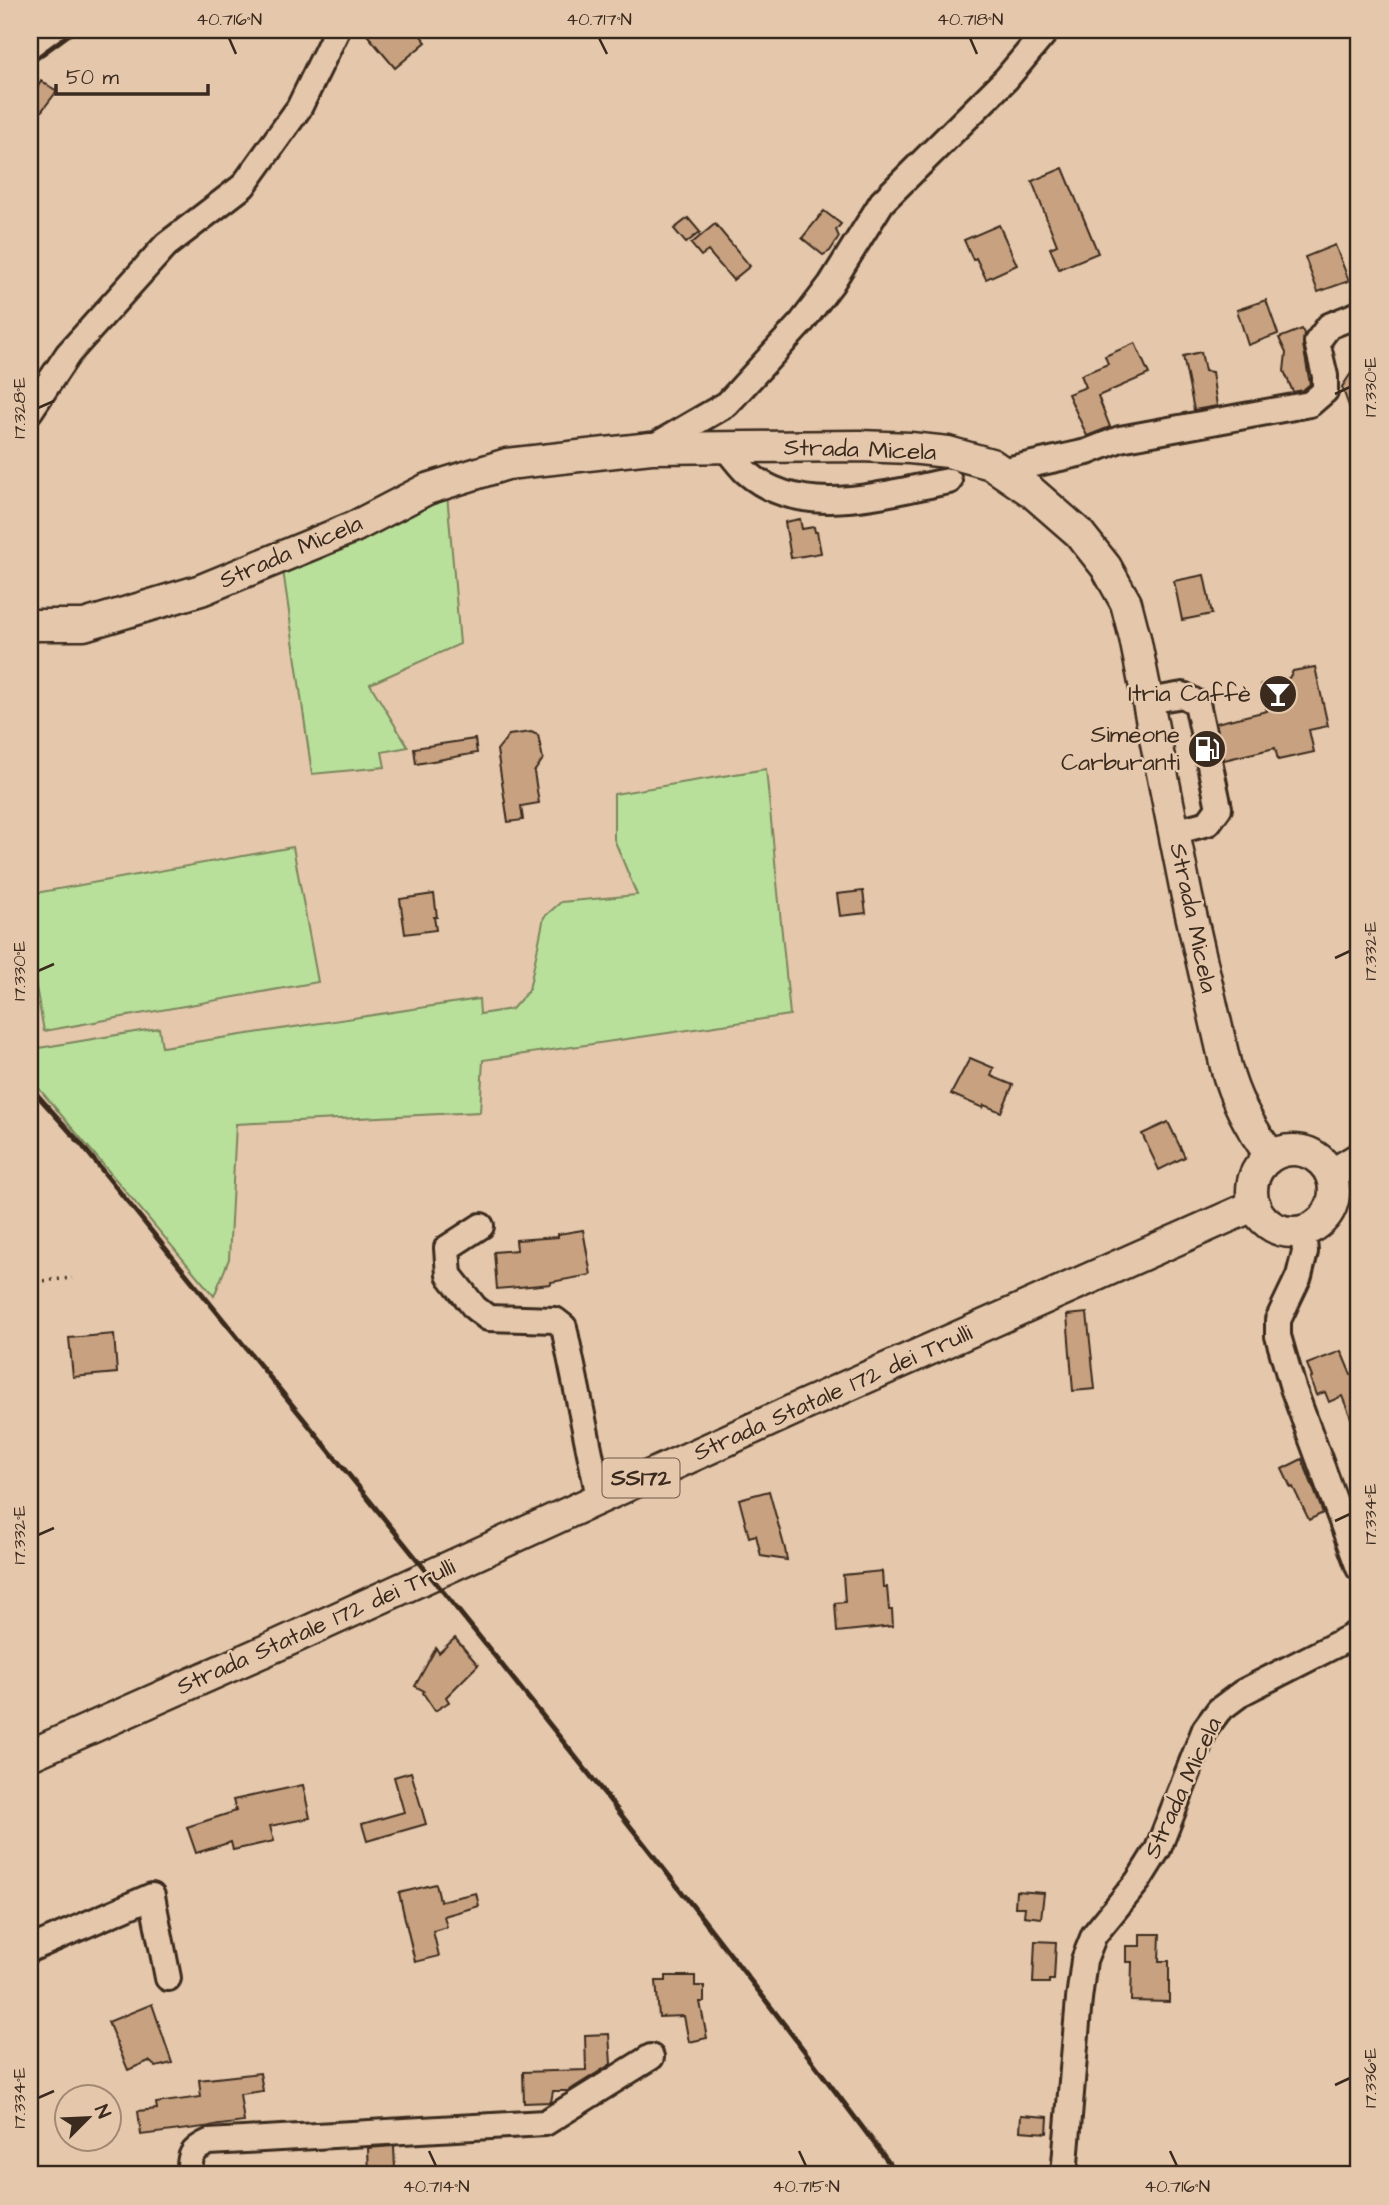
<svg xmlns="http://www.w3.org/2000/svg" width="1389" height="2205" font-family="'Architects Daughter',sans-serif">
<rect width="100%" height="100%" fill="#e5c8ac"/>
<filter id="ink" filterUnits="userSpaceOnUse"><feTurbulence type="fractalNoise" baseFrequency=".0143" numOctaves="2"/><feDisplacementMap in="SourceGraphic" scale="14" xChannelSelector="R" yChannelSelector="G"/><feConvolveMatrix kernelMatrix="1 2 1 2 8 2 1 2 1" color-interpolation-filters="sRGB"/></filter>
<g filter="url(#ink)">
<g fill="#b9e09b" stroke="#7a855c" stroke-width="2">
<path d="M447 494 460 644 370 684 408 747 382 752 385 767 312 774 283 570Z"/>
<path d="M766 769 790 1015 483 1060 480 1112 236 1124 229 1259 214 1296 30 1078V1050L33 1049 159 1028 162 1047 479 999 480 1014 512 1009 529 990 544 917 561 902 637 895 614 839V794Z"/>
<path d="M293 847 318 982 44 1031 30 954V894Z"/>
</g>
<g fill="#c8a280" stroke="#3b2a1e" stroke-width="2">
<path d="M363 30H416L426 42 395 68Z"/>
<path d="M41 81 57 91 30 126V101Z"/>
<path d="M1063 168 1098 253 1059 269 1050 248 1057 245 1032 181Z"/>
<path d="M824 211 841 224 836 230 839 237 830 251 823 255 802 238Z"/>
<path d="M688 218 700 232 686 243 674 229Z"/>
<path d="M715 224 750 266 733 280 708 251 701 256 691 244Z"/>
<path d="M999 225 1017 265 986 279 976 258 973 260 964 240Z"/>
<path d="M1335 245 1349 281 1318 292 1305 257Z"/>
<path d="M1266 300 1278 334 1248 345 1237 310Z"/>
<path d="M1302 329 1304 334 1303 345 1310 384 1303 390 1293 392 1284 371 1286 353 1279 338Z"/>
<path d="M1135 343 1149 374 1098 396 1110 427 1087 436 1068 394 1086 387 1081 375 1108 364 1105 356Z"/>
<path d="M1201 352 1205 371 1212 372 1217 406 1194 410 1183 356Z"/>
<path d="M1359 361V391L1349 406 1342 387Z"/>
<path d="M800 519 802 529 814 527 815 532H817L821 553 791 558 785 522Z"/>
<path d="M1204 575 1212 614 1182 620 1174 581Z"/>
<path d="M1315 667 1328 726 1309 730 1314 752 1278 760 1275 748 1224 760 1216 723 1267 711 1261 684 1289 678 1293 671Z"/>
<path d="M531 732 538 735 543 759 534 772 539 803 521 806 523 820 508 822 497 750 509 735Z"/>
<path d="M475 739 477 753 416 764 414 748Z"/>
<path d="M863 891 866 913 840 916 837 894Z"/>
<path d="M434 894 437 917H434L436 930 405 934 400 899Z"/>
<path d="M970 1058 994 1068 991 1076 1013 1085 1001 1112 984 1105 983 1108 951 1094Z"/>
<path d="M1168 1122 1185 1157 1159 1170 1142 1134Z"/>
<path d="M583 1230 591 1275 551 1282V1284L497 1289 494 1252 517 1250 516 1240 558 1237V1234Z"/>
<path d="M1087 1313 1095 1389 1073 1391 1067 1315Z"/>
<path d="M114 1334 117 1373 73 1377 69 1338Z"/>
<path d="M1341 1351 1351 1375 1359 1372V1437L1342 1396 1329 1402 1325 1392 1316 1395 1310 1378 1312 1377 1307 1364Z"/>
<path d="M1302 1459 1323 1513 1309 1520 1293 1487 1291 1488 1282 1469Z"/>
<path d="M769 1491 785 1549 787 1560 761 1556 756 1535 749 1537 739 1499Z"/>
<path d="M882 1571 883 1587H887L889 1610H892L893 1626 837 1632 835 1603 845 1602 843 1575Z"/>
<path d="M455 1638 478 1665 446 1697 449 1702 435 1711 423 1693 424 1691 415 1686 436 1648 439 1653Z"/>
<path d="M411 1772 426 1824 367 1841 362 1824 404 1812 394 1777Z"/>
<path d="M303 1785 310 1818 270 1826 274 1841 233 1850 231 1842 196 1853 187 1827 236 1811 233 1800Z"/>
<path d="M436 1884 440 1901 476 1893 479 1906 444 1916 447 1927 433 1931 439 1956 415 1962 399 1893Z"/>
<path d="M1016 1891 1044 1893 1041 1918 1024 1916 1025 1907H1015Z"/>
<path d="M1140 1934H1160L1159 1961H1169V2002L1131 2001 1132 1962H1126V1946H1140Z"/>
<path d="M1035 1941 1056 1942 1054 1980H1049V1983H1033Z"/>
<path d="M666 1976H695V1986H704V2002H700L707 2038 689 2042 684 2016 659 2017 656 1981H666Z"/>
<path d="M152 2004 172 2063 156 2067 149 2061 128 2070 108 2022Z"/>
<path d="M609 2034 611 2064 568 2091H553L551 2102 524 2103 523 2072 586 2070 585 2035Z"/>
<path d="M260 2073 263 2091 240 2094 244 2122 141 2135 138 2111 157 2109 156 2103 201 2097 199 2080Z"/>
<path d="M1021 2115 1048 2117 1047 2133 1020 2131Z"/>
<path d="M394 2146 395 2169H390V2175H369L368 2148Z"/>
</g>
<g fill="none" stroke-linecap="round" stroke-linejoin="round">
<defs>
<g id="minor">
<path d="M30 411 68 354 166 245 243 186 299 108 337 30"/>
<path d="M651 448 727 404 802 322 831 284 882 202 1006 79 1047 30"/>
<path d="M725 448C732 455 739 465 746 472 802 521 885 493 949 481"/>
<path d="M1002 471 1087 452 1120 439 1310 404 1325 391V376L1317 342 1329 326 1359 314"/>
<path d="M1148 701 1183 695 1197 703 1219 808 1208 823 1174 832"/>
<path d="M481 1226 447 1248 449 1275 475 1308 488 1318 555 1320 564 1327 599 1497"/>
<path d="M1303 1230 1305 1252 1299 1276 1278 1320V1336L1293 1388 1359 1568"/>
<path d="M30 1949 152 1896 168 1978"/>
<path d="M190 2175C189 2156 191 2150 209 2142L545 2123 651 2057"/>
<path d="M1064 2175 1079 1999 1084 1960 1094 1935 1138 1881 1158 1849 1205 1729 1219 1710 1243 1692 1351 1637 1359 1631"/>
</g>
<g id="major">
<path d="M30 625H84L201 590 354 527 427 489 507 464 651 448 860 446 910 448 948 452 991 464 1032 492 1079 533 1106 567 1126 603 1135 638 1187 897 1226 1067C1235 1101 1250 1128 1271 1156"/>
<circle cx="1293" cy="1191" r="41"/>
<path d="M1331 1175 1359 1158"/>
<path d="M30 1755 278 1645 802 1406 1255 1205"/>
</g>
</defs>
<use href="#minor" stroke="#3b2a1e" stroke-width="30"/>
<use href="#major" stroke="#3b2a1e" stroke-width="35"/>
<path stroke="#3b2a1e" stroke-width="3.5" stroke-dasharray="2 5" stroke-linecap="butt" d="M30 1282 72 1278"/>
<use href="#minor" stroke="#e5c8ac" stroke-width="24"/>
<use href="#major" stroke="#e5c8ac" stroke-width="30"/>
<g stroke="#3b2a1e" stroke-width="5">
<path d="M30 63 75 30"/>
<path d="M30 1087 81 1144C356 1485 636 1823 898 2175"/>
</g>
</g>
</g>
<path fill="none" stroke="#3b2a1e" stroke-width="2.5" d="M229 38 236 54M599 38 607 54M970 38 977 54M1335 394 1350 387M38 408 54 401M1335 958 1350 951M38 971 54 964M1335 1521 1350 1514M38 1535 54 1528M1335 2085 1350 2078M38 2098 54 2091M429 2151 436 2166M799 2151 806 2166M1170 2151 1177 2166"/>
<defs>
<symbol id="bar-disc" viewBox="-11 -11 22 22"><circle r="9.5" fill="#3b2a1e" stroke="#e5c8ac"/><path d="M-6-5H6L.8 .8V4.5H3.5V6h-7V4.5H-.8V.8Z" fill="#fff"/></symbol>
<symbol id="fuel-disc" viewBox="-11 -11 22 22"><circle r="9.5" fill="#3b2a1e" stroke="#e5c8ac"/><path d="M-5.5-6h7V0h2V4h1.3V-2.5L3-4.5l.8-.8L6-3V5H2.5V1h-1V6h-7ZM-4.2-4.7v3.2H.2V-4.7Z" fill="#fff"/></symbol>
</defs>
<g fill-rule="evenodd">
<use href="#bar-disc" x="1256" y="672" width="44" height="44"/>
<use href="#fuel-disc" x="1185" y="727" width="44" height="44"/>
</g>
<g text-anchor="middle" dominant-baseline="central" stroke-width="5" stroke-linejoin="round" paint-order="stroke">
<rect fill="#e5c8ac" stroke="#6e5949" stroke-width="2" x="602.5" y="1458.5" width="77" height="39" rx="5"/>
<g font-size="23" font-weight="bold" fill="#3b2a1e">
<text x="641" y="1478">SS172</text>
</g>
<g font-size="24" fill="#3b2a1e" stroke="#e5c8ac">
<text transform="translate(860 450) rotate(2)">Strada Micela</text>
<text transform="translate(291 552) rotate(-23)">Strada Micela</text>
<text transform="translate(1193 918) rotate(78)">Strada Micela</text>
<text transform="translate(833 1393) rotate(-24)">Strada Statale 172 dei Trulli</text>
<text transform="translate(316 1627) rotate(-24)">Strada Statale 172 dei Trulli</text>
<text transform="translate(1183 1788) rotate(-65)">Strada Micela</text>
</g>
<g font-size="24" fill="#3b2a1e" stroke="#e5c8ac" text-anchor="end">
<text x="1251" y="694">Itria Caffè</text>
<text x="1180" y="735">Simeone<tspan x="1180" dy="28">Carburanti</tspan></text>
</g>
</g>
<rect width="1389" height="2205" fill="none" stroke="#e5c8ac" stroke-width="77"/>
<g transform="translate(88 2118) rotate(66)"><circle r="33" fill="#e5c8ac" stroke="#a18973" stroke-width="2"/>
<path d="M0-5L12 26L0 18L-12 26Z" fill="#3b2a1e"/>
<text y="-10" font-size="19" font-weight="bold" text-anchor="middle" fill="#3b2a1e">N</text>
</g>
<path d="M56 84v10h152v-10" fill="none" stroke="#3b2a1e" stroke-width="3.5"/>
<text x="66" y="84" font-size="21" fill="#3b2a1e" stroke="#e5c8ac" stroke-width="5" paint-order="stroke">50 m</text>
<rect x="38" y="38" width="1312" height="2128" fill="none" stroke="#3b2a1e" stroke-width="2.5"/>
<g font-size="18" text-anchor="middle" fill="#3b2a1e">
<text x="229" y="25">40.716°N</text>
<text x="599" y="25">40.717°N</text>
<text x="970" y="25">40.718°N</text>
<text transform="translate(1370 387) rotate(-90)" y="6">17.330°E</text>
<text transform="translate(19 408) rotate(-90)" y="6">17.328°E</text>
<text transform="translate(1370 951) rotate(-90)" y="6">17.332°E</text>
<text transform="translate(19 971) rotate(-90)" y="6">17.330°E</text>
<text transform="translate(1370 1514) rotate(-90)" y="6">17.334°E</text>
<text transform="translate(19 1535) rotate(-90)" y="6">17.332°E</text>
<text transform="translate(1370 2078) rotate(-90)" y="6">17.336°E</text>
<text transform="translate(19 2098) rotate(-90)" y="6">17.334°E</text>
<text x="436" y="2192">40.714°N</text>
<text x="806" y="2192">40.715°N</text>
<text x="1177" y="2192">40.716°N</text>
</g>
</svg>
